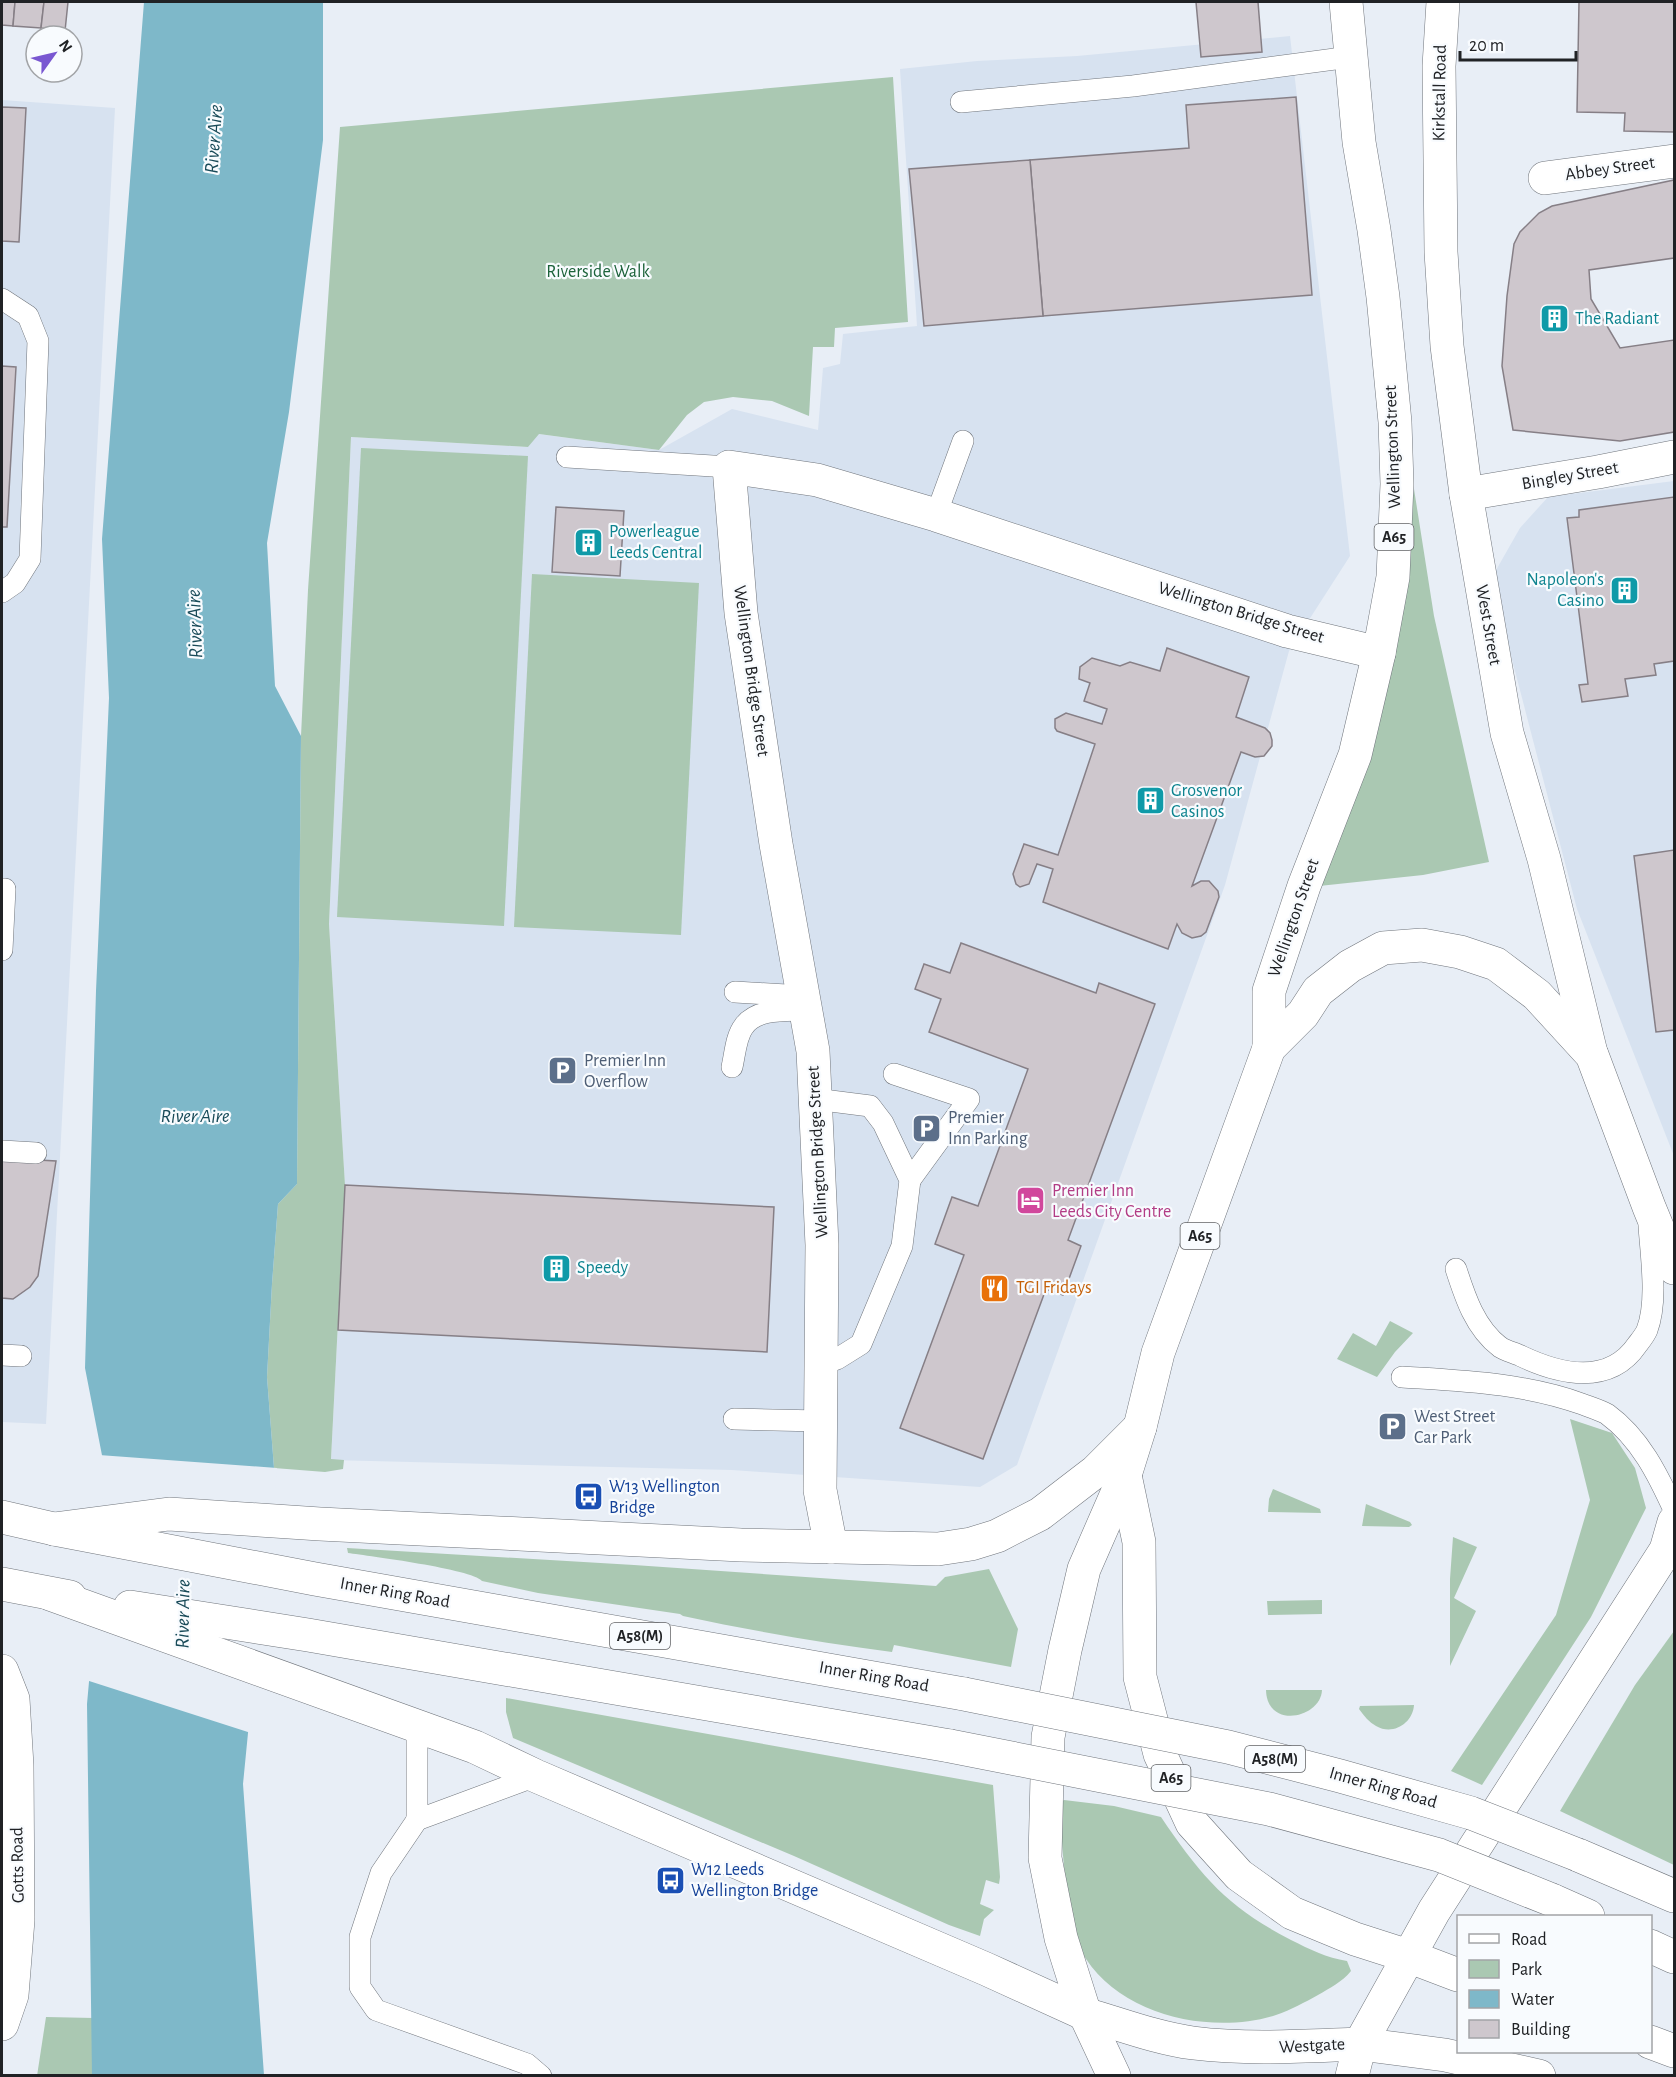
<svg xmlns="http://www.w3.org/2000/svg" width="1676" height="2077" font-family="'Alegreya Sans',sans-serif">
<rect width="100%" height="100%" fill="#e8eef6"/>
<g fill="#d7e2f0">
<path d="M1290 36 1350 556 1289 651 1225 885 1017 1465 980 1487 732 1470 331 1460 345 1185 329 924 351 437 528 447 538 434 659 450 732 409 818 430 823 368 840 364 843 334 917 326 900 69 977 61 1077 56Z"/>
<path d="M2 100 115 108 46 1424 2 1422Z"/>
<path d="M1674 481V1156L1577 909 1491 579 1520 528 1548 497Z"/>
</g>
<g fill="#aac8b2">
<path d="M893 77 908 322 835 328 834 347H813L809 416 772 401 733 397 704 402 687 415 659 450 539 434 528 447 351 437 329 924 345 1185 331 1459 344 1460 343 1469 325 1472 274 1468 267 1377 272 1284 278 1204 297 1184 301 736 308 590 340 127Z"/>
<path d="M361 448 528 456 504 926 337 917Z"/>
<path d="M1414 489 1434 616 1489 862 1423 875 1319 886 1394 652Z"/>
<path d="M532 574 699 583 681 935 514 927Z"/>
<path d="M1390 1321 1413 1333 1395 1352 1377 1377 1337 1359 1353 1333 1376 1346Z"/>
<path d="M1570 1419 1612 1433 1635 1468 1646 1508 1591 1617 1482 1785 1451 1771 1556 1615 1590 1500Z"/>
<path d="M1273 1489 1320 1509 1321 1513 1268 1512 1269 1499Z"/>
<path d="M1366 1504 1410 1522 1412 1525 1409 1527 1362 1526Z"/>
<path d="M1453 1537 1477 1547 1454 1598 1476 1611 1450 1666V1579Z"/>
<path d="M347 1548 634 1565 936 1586 945 1577 989 1569 1018 1629 1011 1667 894 1645 892 1652C822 1643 753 1631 683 1616L680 1614 538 1593 482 1581C472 1569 369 1556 348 1553Z"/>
<path d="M1322 1600V1614L1268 1615 1267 1601Z"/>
<path d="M1674 1631V1865L1560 1811 1635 1685Z"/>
<path d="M1266 1690H1322C1321 1718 1267 1730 1266 1690Z"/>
<path d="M506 1698 993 1785 1000 1877 999 1884 986 1880 980 1904 994 1910 984 1919 980 1936 949 1925 794 1856 513 1738 506 1712Z"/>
<path d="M1414 1705C1413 1723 1393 1736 1376 1726 1369 1722 1364 1716 1359 1709L1360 1706Z"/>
<path d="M1064 1800 1114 1806 1161 1817C1201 1876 1227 1907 1291 1940 1309 1949 1327 1958 1347 1961L1351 1971C1342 1982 1330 1988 1318 1995 1305 2002 1291 2010 1276 2015 1214 2035 1124 2017 1086 1959 1067 1929 1060 1838 1061 1802Z"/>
<path d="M46 2017 94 2018V2075L37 2076Z"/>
</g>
<path fill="#7eb8c9" d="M144 2H323V140L289 412 267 543 275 686 301 736 297 1184 278 1204 272 1284 267 1377 274 1468 243 1784 264 2075 92 2076 87 1704 107 1481 85 1368 96 991 109 698 102 539Z"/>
<path fill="#e8eef6" d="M99 1455 277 1468 251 1733 86 1680 104 1481Z"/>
<g fill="#cec7cd" stroke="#867f86" stroke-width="1.5">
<path d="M2 2H15L13 26 2 25Z"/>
<path d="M15 2H44L41 28 13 26Z"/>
<path d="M44 2H68L65 31 41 28Z"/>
<path d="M1196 2H1258L1262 52 1201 57Z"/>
<path d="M1579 2H1674V132L1624 131 1625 113 1577 112Z"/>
<path d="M1296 97 1312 295 1043 316 1030 160 1189 148 1186 105Z"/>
<path d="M2 107 26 108 19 242 2 241Z"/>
<path d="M1030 160 1043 316 924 326 909 169Z"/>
<path d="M1674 180V258L1589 270 1591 299 1620 348 1674 340V432L1620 441 1513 430 1502 366 1507 296 1514 244 1520 232 1539 213 1552 206Z"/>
<path d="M2 366 16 367 7 527H2Z"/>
<path d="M1674 497V661L1654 664 1656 675 1625 679 1628 696 1582 702 1579 685 1588 684 1567 518 1579 517V510Z"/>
<path d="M556 507 624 511 620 576 552 572Z"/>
<path d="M1167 648 1249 677 1236 717 1265 728 1270 733 1272 740V746L1264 756 1255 757 1241 752 1192 886 1201 881H1209L1218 891 1219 897 1206 932 1201 936 1192 938 1182 933 1177 924 1168 949 1043 902 1053 869 1037 864 1029 884 1020 887 1016 884 1013 874 1024 844 1058 855 1095 744 1057 731 1055 728V719L1066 713 1102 724 1107 709 1084 701 1090 683 1079 679 1080 667 1092 658 1120 666 1130 662 1160 671Z"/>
<path d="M1674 850V1030L1656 1032 1634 856Z"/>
<path d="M961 943 1096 993 1099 983 1155 1004 1068 1240 1081 1246 1063 1295 1046 1289 983 1459 900 1428 964 1255 935 1244 952 1197 978 1206 1028 1069 929 1032 941 999 915 989 924 964 950 973Z"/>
<path d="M2 1158 56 1161 38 1276 30 1287 13 1299 2 1298Z"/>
<path d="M345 1185 774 1207 767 1352 338 1330Z"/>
</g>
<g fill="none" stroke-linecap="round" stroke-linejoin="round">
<defs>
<g id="lane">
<path d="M961 102 1133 86 1350 57"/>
<path d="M2 299 28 316 38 341 30 559 15 583 2 592"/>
<path d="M567 457 729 467"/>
<path d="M936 515 963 441"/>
<path d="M2 889H5L2 950"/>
<path d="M735 992 803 996"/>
<path d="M732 1067C735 1054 736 1036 744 1026 757 1008 786 1011 806 1010"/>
<path d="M894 1074 969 1099 910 1180"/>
<path d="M815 1099 870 1106 883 1123 910 1180 902 1246 861 1344 837 1359 821 1365"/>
<path d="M2 1151 36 1153"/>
<path d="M1456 1269C1465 1297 1475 1328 1500 1347 1506 1351 1515 1353 1521 1356 1559 1374 1609 1386 1637 1345 1640 1341 1645 1335 1647 1330 1658 1301 1651 1256 1649 1226"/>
<path d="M2 1355 21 1356"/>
<path d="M1402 1377C1463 1381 1524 1383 1582 1404 1590 1407 1600 1410 1607 1414 1640 1438 1658 1475 1674 1510"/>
<path d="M734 1419 820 1421"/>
<path d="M417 1725V1820L536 1776"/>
<path d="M417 1820 381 1873 360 1937V1987L376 2010 527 2064 541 2076"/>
</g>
<g id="street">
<path d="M1545 178 1674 161"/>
<path d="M1466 494 1598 472 1674 457"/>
<path d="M831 1547 820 1490 822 1245 813 1051 776 844 741 613 729 467 817 480 936 515 1287 631 1379 653"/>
<path d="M2 1671 13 1699 17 1766 18 1920 12 1995 2 2024"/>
</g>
<g id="secondary">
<path d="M1085 2014 1114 2076"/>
<path d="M1352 2076 1360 2044 1445 2055 1539 2076"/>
</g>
<g id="primary">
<path d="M1443 2 1439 66 1441 252 1447 346 1466 494 1507 733 1544 859 1591 1053"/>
<path d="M1269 1048V991L1304 886 1355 755 1379 653 1393 577 1397 484 1395 422 1383 297 1374 230 1359 142 1346 2"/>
<path d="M1674 1268 1649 1207 1592 1055 1537 995 1496 964 1460 952 1422 945 1383 948 1350 966 1318 991 1303 1014 1269 1048 1158 1353 1140 1427 1125 1475 1084 1569 1065 1650 1048 1737 1045 1858 1061 1938 1085 2014C1120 2024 1156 2038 1193 2043 1249 2050 1304 2046 1360 2044L1434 1911 1666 1550 1674 1522"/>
<path d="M1125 1475 1139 1542 1140 1677 1160 1754 1192 1823 1239 1875 1292 1913 1355 1939 1408 1956"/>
</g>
<g id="highway">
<path d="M2 1517 54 1529 315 1579 964 1694"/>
<path d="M54 1529 169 1514 320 1524 741 1545 938 1549 971 1544 997 1536 1040 1514 1096 1471 1140 1427"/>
<path d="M2 1584 70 1597"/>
<path d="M50 1594 475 1747 536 1776 986 1969 1085 2014"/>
<path d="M130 1607 308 1635 950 1746"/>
<path d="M1578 1855 1674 1896"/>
<path d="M1552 1900 1588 1916"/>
<path d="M1650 1946 1674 1957"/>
<path d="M1408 1956 1458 1975"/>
<path d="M1650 2042 1674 2051"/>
</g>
</defs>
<use href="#lane" stroke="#70757c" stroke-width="22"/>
<use href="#street" stroke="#70757c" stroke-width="34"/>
<use href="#secondary" stroke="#70757c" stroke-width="34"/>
<use href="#primary" stroke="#70757c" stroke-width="34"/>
<use href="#highway" stroke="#70757c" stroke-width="34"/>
<use href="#lane" stroke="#fff" stroke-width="21"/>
<use href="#street" stroke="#fff" stroke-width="33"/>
<use href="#secondary" stroke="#fff" stroke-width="33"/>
<use href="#primary" stroke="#fff" stroke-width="33"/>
<use href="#highway" stroke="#fff" stroke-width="33"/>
<defs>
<g id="highway-bridge">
<path d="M964 1694 1228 1747 1340 1776 1471 1813 1578 1855"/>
<path d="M950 1746 1269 1809 1439 1855 1552 1900"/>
</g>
</defs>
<use href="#highway-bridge" stroke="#70757c" stroke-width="34" stroke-linecap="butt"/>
<use href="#highway-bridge" stroke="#fff" stroke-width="33"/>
</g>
<defs>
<symbol id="building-square" viewBox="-11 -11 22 22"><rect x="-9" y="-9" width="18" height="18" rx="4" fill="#0f9aa8" stroke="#f8fbfe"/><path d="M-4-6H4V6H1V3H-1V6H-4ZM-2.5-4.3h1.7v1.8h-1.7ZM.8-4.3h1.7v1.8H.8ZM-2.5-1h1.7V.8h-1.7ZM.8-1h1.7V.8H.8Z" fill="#fff"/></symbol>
<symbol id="parking-square" viewBox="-11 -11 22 22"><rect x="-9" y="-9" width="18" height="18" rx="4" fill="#5c6f8a" stroke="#f8fbfe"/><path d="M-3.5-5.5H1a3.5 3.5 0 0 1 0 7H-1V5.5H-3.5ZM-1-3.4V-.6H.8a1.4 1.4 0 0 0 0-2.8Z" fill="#fff"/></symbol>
<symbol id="hotel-square" viewBox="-11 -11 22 22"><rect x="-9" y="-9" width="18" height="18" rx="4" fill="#d1479c" stroke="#f8fbfe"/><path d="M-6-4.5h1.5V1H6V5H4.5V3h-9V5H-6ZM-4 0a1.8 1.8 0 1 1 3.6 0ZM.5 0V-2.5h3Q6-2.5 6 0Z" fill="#fff"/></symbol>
<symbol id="restaurant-square" viewBox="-11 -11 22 22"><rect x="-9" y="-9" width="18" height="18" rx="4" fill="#e8710a" stroke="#f8fbfe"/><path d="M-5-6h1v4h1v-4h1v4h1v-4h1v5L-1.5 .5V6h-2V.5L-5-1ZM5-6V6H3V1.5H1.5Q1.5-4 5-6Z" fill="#fff"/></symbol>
<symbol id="bus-square" viewBox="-11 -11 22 22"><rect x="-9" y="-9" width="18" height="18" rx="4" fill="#1a4fb4" stroke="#f8fbfe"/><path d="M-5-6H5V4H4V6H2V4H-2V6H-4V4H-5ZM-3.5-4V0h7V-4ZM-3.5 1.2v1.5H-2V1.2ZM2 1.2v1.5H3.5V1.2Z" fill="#fff"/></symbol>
</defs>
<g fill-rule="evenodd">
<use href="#building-square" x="1538" y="302" width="33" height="33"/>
<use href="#building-square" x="572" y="526" width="33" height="33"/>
<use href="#building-square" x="1608" y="574" width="33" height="33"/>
<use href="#building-square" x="1134" y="784" width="33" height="33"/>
<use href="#parking-square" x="546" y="1054" width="33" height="33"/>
<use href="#parking-square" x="910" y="1112" width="33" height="33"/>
<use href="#hotel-square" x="1014" y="1184" width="33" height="33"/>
<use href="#building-square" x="540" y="1252" width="33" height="33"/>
<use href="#restaurant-square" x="978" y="1272" width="33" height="33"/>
<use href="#parking-square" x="1376" y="1410" width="33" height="33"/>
<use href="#bus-square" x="572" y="1480" width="33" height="33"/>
<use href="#bus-square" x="654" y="1864" width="33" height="33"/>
</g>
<g text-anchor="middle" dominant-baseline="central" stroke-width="4.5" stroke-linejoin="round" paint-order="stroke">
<g fill="#f8fbfe" stroke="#616366" stroke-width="1.5">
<rect x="1374.5" y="524" width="39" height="26" rx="4.5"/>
<rect x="1180.5" y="1223" width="39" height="26" rx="4.5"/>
<rect x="610" y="1623" width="60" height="26" rx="4.5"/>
<rect x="1245" y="1746" width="60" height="26" rx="4.5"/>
<rect x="1151.5" y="1765" width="39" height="26" rx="4.5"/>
</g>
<g font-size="16" font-weight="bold" fill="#202225">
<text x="1394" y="537">A65</text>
<text x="1200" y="1236">A65</text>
<text x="640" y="1636">A58(M)</text>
<text x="1275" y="1759">A58(M)</text>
<text x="1171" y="1778">A65</text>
</g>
<g font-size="18" fill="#202225" stroke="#f8fbfe">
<text transform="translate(1440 93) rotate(-89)">Kirkstall Road</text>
<text transform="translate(1610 169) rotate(-8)">Abbey Street</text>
<text transform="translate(1393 447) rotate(-92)">Wellington Street</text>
<text transform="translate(1570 476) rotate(-10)">Bingley Street</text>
<text transform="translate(1241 613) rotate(17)">Wellington Bridge Street</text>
<text transform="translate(1488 625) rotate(80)">West Street</text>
<text transform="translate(751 671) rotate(82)">Wellington Bridge Street</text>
<text transform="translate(1294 918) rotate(-71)">Wellington Street</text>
<text transform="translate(818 1152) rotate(-93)">Wellington Bridge Street</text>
<text transform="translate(395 1593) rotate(10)">Inner Ring Road</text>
<text transform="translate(874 1677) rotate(10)">Inner Ring Road</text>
<text transform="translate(1383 1788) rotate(16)">Inner Ring Road</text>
<text transform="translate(18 1865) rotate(-91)">Gotts Road</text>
<text transform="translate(1312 2046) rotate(-3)">Westgate</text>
</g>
<g font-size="18" fill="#1c623a" stroke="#f8fbfe">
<text x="598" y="272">Riverside Walk</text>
</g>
<g font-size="18" fill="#0d838f" stroke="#f8fbfe" text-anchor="start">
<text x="1575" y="319">The Radiant</text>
<text x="609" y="532">Powerleague<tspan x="609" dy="21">Leeds Central</tspan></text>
<text x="1604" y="580" text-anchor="end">Napoleon's<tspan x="1604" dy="21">Casino</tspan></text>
<text x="1171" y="791">Grosvenor<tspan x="1171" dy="21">Casinos</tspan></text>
<text x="577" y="1268">Speedy</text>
</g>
<g font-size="18" fill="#4e5e75" stroke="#f8fbfe" text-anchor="start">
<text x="584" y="1061">Premier Inn<tspan x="584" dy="21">Overflow</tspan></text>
<text x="948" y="1118">Premier<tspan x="948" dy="21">Inn Parking</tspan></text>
<text x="1414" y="1417">West Street<tspan x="1414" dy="21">Car Park</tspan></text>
</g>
<g font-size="18" fill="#b23c85" stroke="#f8fbfe" text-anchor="start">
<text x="1052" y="1191">Premier Inn<tspan x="1052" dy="21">Leeds City Centre</tspan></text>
</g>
<g font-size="18" fill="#c56008" stroke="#f8fbfe" text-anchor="start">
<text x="1016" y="1288">TGI Fridays</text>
</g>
<g font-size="18" fill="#164399" stroke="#f8fbfe" text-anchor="start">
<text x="609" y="1487">W13 Wellington<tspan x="609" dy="21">Bridge</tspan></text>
<text x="691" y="1870">W12 Leeds<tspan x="691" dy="21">Wellington Bridge</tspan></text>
</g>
<g font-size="20" font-style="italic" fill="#184a58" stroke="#f8fbfe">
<text transform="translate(214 139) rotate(-86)">River Aire</text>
<text transform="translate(195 624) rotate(-92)">River Aire</text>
<text x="195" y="1116">River Aire</text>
<text transform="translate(183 1614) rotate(-89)">River Aire</text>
</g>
</g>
<rect width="1676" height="2077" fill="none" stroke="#202225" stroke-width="6"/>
<rect x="1457" y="1915" width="195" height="138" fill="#f8fbfe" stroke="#a2a4a7" stroke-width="1.5"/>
<rect x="1469" y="1934" width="30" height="9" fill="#ffffff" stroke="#a2a4a7" stroke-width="1.5"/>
<text x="1511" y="1945" font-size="18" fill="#202225">Road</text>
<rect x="1469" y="1960" width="30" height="18" fill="#aac8b2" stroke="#a2a4a7" stroke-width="1.5"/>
<text x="1511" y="1975" font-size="18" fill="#202225">Park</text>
<rect x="1469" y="1990" width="30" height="18" fill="#7eb8c9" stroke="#a2a4a7" stroke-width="1.5"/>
<text x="1511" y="2005" font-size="18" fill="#202225">Water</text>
<rect x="1469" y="2020" width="30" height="18" fill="#cec7cd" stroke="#a2a4a7" stroke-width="1.5"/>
<text x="1511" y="2035" font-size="18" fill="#202225">Building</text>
<g transform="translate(54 54) rotate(56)"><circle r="28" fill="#f8fbfe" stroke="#a2a4a7" stroke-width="1.5"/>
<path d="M0-4.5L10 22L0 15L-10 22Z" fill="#7957d1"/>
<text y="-9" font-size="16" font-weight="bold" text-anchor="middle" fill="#202225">N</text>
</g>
<path d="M1460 51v9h116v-9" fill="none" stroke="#202225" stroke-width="3"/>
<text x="1469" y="51" font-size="18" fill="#202225" stroke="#f8fbfe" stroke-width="4.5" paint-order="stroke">20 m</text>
</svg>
